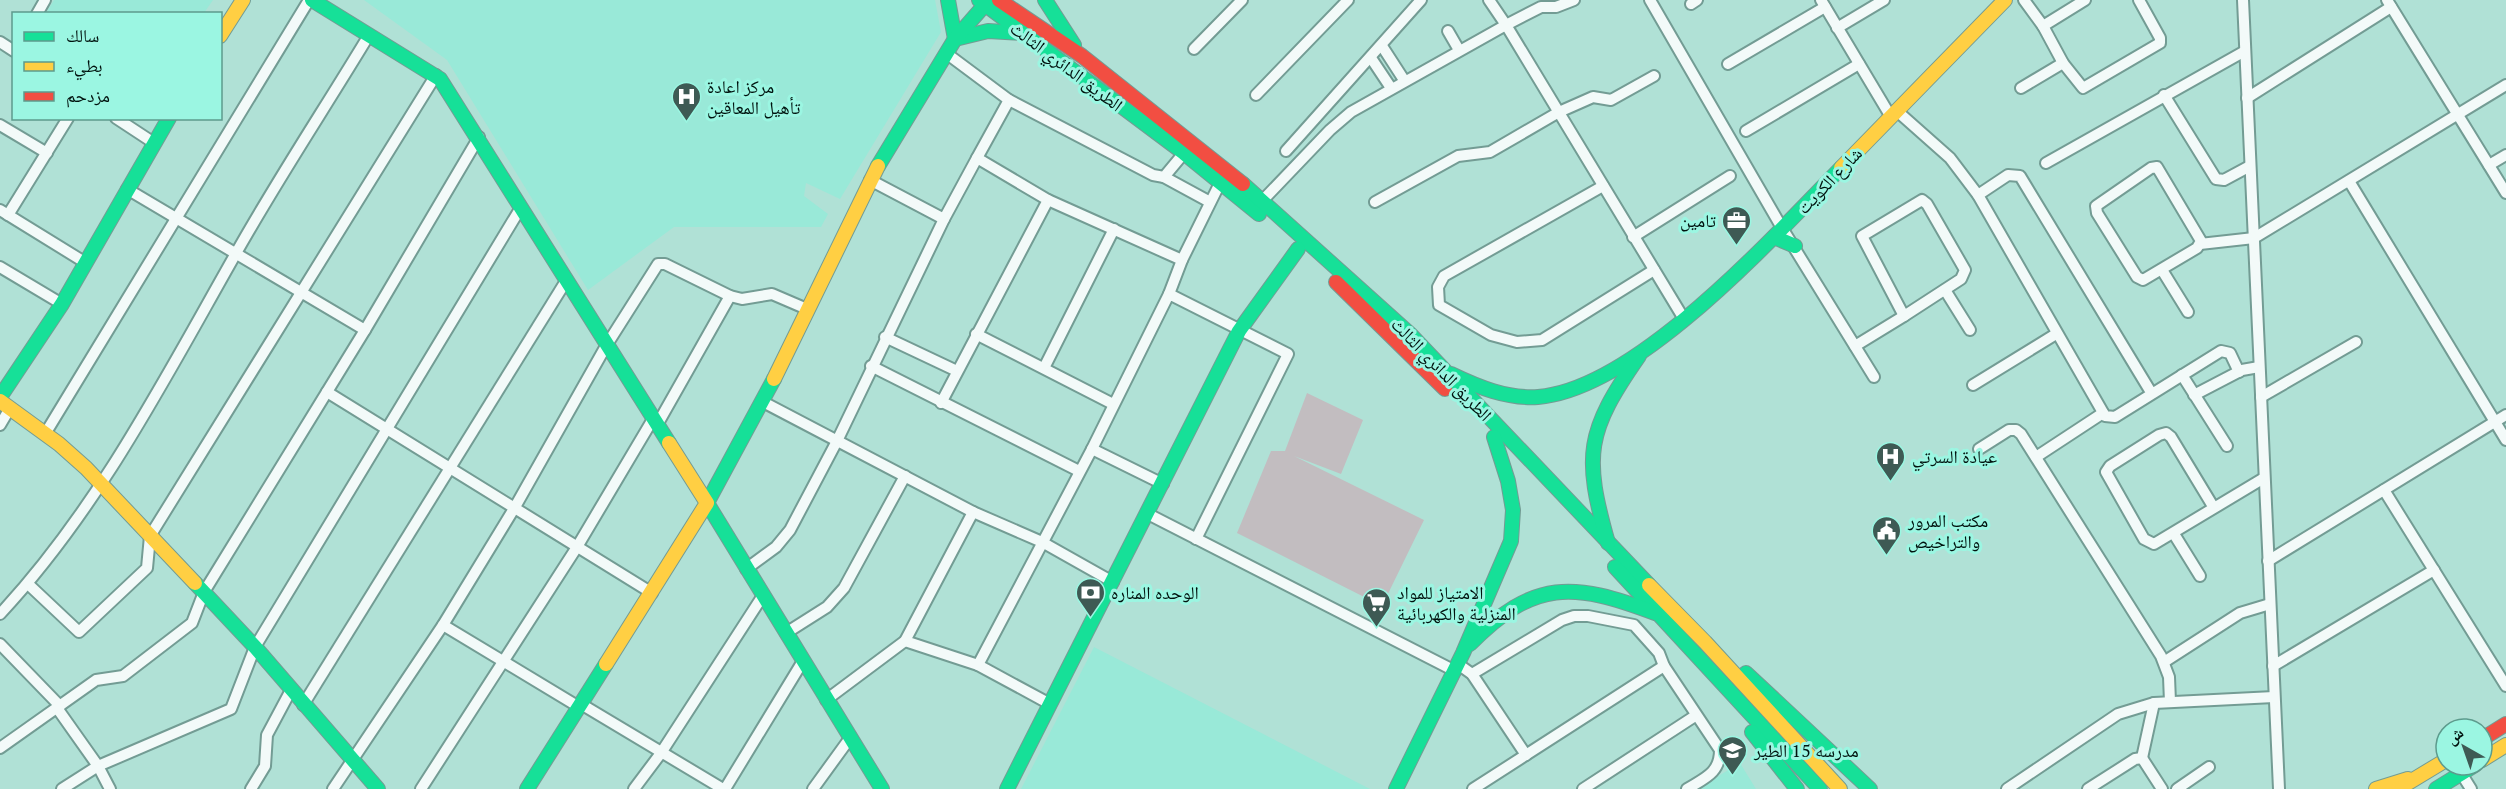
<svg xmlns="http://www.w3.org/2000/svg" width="2506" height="789" font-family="'PT Serif','Noto Naskh Arabic',serif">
<rect width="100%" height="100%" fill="#b0e1d6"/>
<g fill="#99e9d8">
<path d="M54 0H213L204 13H46Z"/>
<path d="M364 0H935L941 32 840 199 806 183 804 196 828 214 821 227H674L588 290 447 60Z"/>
<path d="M1094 647 1370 789H1021Z"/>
<path d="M1740 763 1756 789H1697Z"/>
</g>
<path fill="#c2bdc0" d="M1307 393 1363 420 1341 474 1294 456 1424 520 1382 606 1237 533 1271 451H1285Z"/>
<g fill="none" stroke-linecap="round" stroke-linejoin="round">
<defs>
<g id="street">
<path d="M1574 0 1556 7H1541L1506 25 1684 319"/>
<path d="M1650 0 1782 228 1874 377"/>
<path d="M1821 0 1891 117"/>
<path d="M2024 0 2043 26"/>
<path d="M2085 0 2043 26 2063 63 2083 88 2160 43V38L2139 0"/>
<path d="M2243 0 2279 789"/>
<path d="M2387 0 2506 193"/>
<path d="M1691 4 1697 0"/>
<path d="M37 14 45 0"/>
<path d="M1837 28 1884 0"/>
<path d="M1448 31 1459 50"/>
<path d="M0 42 14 51"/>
<path d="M1382 46 1404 80"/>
<path d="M1194 49 1242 0"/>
<path d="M946 53 1009 100"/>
<path d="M1371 58 1391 88"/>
<path d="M1728 64 1825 7"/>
<path d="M2021 88 2063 63"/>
<path d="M1256 95 1348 0"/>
<path d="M2164 95 2216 179 2224 180 2250 166"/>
<path d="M2247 98 2391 7"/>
<path d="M1897 111 1950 158 1978 195"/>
<path d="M116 118 154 143"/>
<path d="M0 125 47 153"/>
<path d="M1746 131 1859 64"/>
<path d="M1286 151 1421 0"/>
<path d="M977 158 1009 100 1153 175 1164 177 1184 153"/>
<path d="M2046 163 2245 51"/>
<path d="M2489 165 2506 155"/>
<path d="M2157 167 2201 241 2197 248 2143 280 2137 277 2097 213 2096 206 2151 168Z"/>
<path d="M1164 177 1210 202"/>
<path d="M2349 181 2506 440"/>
<path d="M1603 186 1444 276 1438 287 1439 305 1491 335 1517 342 1542 340 1654 270"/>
<path d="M127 189 365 330"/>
<path d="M1048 200 1182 260"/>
<path d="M1922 200 1927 204 1965 270 1961 279 1904 316 1862 236Z"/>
<path d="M1262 201 1330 130 1351 112 1506 25 1489 0"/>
<path d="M1375 202 1458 156 1490 152 1559 112 1593 97 1611 100 1654 76"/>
<path d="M0 210 86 263"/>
<path d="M8 215 68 118"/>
<path d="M1633 237 1730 176"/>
<path d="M2200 244 2254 238 2506 85"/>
<path d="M0 267 62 304"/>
<path d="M2162 270 2188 312"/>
<path d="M1945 290 1970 330"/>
<path d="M1169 294 1182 260 1221 181"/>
<path d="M976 334 1113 404"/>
<path d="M885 337 957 371"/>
<path d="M1855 346 1904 316"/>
<path d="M871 366 1079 471"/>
<path d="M1044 368 1114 229"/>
<path d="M2182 375 2227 446"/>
<path d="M1973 385 2056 334"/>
<path d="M327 392 652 593"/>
<path d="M2152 394 2020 176 2008 175 1978 195 2105 416 2115 417 2221 351 2230 353 2239 372"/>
<path d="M2194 395 2242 370 2259 367"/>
<path d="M2261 397 2356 342"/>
<path d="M763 402 973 512 1042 542 1113 582"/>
<path d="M941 403 1048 200 977 158 944 219"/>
<path d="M0 425 10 408"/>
<path d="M657 425 730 296"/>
<path d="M45 434 309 0"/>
<path d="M1979 449 2009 430H2016L2021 434 2161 656 2169 677 2170 702"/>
<path d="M2036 457 2103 413"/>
<path d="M1163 484 1092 449 1169 294 1288 354 1196 539"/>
<path d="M2384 490 2506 686"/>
<path d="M2214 508 2171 437 2166 433 2159 435 2110 466 2106 472 2144 539 2154 544 2264 478"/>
<path d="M1148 514 1455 671"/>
<path d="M2174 534 2200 576"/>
<path d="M2268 561 2506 415"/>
<path d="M746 569 776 547 790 530 837 441 944 219 870 180"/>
<path d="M28 584 79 632 147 568 150 536 436 75"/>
<path d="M0 614C98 509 164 380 235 255 277 180 325 108 369 35"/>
<path d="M443 625 579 707"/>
<path d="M786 633 827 607 844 588 905 476"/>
<path d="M905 641 978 665"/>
<path d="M0 644 60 706"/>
<path d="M2164 662 2240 613 2270 604"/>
<path d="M1458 664 1472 674 1526 755"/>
<path d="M2273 666 2434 570"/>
<path d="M1472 674 1562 620 1574 616H1588L1634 625 1659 653 1664 666 1720 750C1720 773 1705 778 1687 789"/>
<path d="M826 700 905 641 973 512"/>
<path d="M581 704 723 789"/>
<path d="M1050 704 978 665 1092 449"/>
<path d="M303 705 566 281"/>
<path d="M57 708 98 766 110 789"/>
<path d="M0 748 96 680 123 676 192 623 204 592 365 330 479 137"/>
<path d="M2142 758 2154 703"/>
<path d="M2142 758 2162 789"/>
<path d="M2461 773 2471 789"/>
<path d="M62 789 98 766 231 709 255 647 520 209"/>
<path d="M251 789 265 766 267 735 291 690"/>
<path d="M333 789 443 625 515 507 606 346 658 264H665L730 296 742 299 772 294 807 309"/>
<path d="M421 789 577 547 653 419"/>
<path d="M634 789 661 753 762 597"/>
<path d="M725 789 803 661"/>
<path d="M813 789 850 738"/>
<path d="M1473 789 1664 666"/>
<path d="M1583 789 1695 716"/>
<path d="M2007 789 2118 714 2154 703 2274 697"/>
<path d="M2088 789 2135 759 2142 758"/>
<path d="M2177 789 2209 767"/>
</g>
<g id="fast">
<path d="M312 0 440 79 669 443"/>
<path d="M948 0 955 39 988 31 1021 33"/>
<path d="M979 0 1184 153 1259 214"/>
<path d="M1045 0 1074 45"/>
<path d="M878 166 955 39 989 0"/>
<path d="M1243 184 1411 335 1649 585"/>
<path d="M1774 237 1795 246"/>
<path d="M1451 374C1478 387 1507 399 1538 397 1637 389 1774 236 1841 168"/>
<path d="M774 379 707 503 882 789"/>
<path d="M0 397 62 304 169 118"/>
<path d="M1608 543C1583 455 1586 432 1639 356"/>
<path d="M1615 567 1820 789"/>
<path d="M195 583 255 647 378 789"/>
<path d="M1470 644C1534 579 1573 582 1655 613"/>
<path d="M1746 673 1870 789"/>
<path d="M1752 732 1797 789"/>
<path d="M527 789 606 664"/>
<path d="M1007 789 1239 331 1298 249"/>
<path d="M1396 789 1463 653 1511 541 1513 510 1508 481 1494 437"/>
<path d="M2436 789 2475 765"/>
</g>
<g id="slow">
<path d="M220 36 243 0"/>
<path d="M1841 168 2005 0"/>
<path d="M774 379 878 166"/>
<path d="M0 401 59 444 86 468 195 583"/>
<path d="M1649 585 1705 642 1840 789"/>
<path d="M606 664 707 503 669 443"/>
<path d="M2482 760 2506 745"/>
<path d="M2376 789 2408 779"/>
<path d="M2398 789 2446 760"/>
</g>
<g id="jam">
<path d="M999 0 1082 56 1243 184"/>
<path d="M1336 282 1445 389"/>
<path d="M2482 739 2506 724"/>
</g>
</defs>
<use href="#street" stroke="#739c94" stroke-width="14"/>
<use href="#fast" stroke="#739c94" stroke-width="16"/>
<use href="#slow" stroke="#739c94" stroke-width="16"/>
<use href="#jam" stroke="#739c94" stroke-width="16"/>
<use href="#street" stroke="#f3faf9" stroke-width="10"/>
<use href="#fast" stroke="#16e098" stroke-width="14"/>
<use href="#slow" stroke="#ffcf43" stroke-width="14"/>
<use href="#jam" stroke="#f24e42" stroke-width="14"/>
</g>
<defs>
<symbol id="hospital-pin" viewBox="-11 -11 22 30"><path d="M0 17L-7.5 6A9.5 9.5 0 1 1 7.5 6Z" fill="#3e5a54" stroke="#9bf6e2"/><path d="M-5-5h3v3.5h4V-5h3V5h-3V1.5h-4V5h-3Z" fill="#fff"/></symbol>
<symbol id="office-pin" viewBox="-11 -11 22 30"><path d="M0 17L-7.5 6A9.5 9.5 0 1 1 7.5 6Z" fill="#3e5a54" stroke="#9bf6e2"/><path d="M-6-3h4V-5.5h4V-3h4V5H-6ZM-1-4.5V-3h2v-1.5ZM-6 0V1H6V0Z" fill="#fff"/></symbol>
<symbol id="civic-pin" viewBox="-11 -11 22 30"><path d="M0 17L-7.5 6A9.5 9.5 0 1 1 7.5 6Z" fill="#3e5a54" stroke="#9bf6e2"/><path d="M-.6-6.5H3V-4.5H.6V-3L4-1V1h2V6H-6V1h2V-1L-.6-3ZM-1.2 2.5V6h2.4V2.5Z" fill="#fff"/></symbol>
<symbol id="bank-pin" viewBox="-11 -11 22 30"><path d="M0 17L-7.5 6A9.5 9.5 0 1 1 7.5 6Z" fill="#3e5a54" stroke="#9bf6e2"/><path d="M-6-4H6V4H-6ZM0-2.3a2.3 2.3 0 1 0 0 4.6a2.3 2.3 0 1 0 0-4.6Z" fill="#fff"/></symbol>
<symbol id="supermarket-pin" viewBox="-11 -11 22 30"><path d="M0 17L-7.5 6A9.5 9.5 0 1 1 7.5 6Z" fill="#3e5a54" stroke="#9bf6e2"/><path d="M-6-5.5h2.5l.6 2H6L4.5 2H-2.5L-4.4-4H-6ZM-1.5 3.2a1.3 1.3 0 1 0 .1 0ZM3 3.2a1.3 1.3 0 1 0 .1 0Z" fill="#fff"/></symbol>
<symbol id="school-pin" viewBox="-11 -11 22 30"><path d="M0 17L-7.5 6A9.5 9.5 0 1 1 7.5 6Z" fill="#3e5a54" stroke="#9bf6e2"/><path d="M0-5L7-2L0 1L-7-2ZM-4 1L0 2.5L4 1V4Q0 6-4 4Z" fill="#fff"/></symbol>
</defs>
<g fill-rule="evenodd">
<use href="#hospital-pin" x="670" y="80" width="33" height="45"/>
<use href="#office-pin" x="1720" y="204" width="33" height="45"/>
<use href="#hospital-pin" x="1874" y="440" width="33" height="45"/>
<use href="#civic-pin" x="1870" y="514" width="33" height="45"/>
<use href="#bank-pin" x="1074" y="576" width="33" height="45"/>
<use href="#supermarket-pin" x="1360" y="586" width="33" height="45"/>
<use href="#school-pin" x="1716" y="734" width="33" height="45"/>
</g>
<g text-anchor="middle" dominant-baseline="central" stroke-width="6" stroke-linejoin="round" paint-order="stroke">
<g font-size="18" fill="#00120e" stroke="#9bf6e2">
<text transform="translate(1067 66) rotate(37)">الطريق الدائري الثالث</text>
<text transform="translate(1829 180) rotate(-46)">شارع الكويت</text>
<text transform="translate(1442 369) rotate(46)">الطريق الدائري الثالث</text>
</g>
<g font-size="18" fill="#00120e" stroke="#9bf6e2" text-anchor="start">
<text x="707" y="86">مركز اعادة<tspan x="707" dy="21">تأهيل المعاقين</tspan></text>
<text x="1716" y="220" text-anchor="end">تامين</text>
<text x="1912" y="456">عيادة السرتي</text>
<text x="1908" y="520">مكتب المرور<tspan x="1908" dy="21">والتراخيص</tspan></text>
<text x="1111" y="592">الوحده المناره</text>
<text x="1397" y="592">الامتياز للمواد<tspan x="1397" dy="21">المنزلية والكهربائية</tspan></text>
<text x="1754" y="750">مدرسه 15 الطير</text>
</g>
</g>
<rect x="12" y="12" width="210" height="108" fill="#9bf6e2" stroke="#5d9b8d" stroke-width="1.5"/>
<rect x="24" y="32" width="30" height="9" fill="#16e098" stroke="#5d9b8d" stroke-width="1.5"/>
<text x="66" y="42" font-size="18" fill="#00120e">سالك</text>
<rect x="24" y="62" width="30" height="9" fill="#ffcf43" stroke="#5d9b8d" stroke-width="1.5"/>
<text x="66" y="72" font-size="18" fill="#00120e">بطيء</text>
<rect x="24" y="92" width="30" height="9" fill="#f24e42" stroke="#5d9b8d" stroke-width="1.5"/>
<text x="66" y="102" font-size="18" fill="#00120e">مزدحم</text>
<g transform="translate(2464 747) rotate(320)"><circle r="28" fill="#9bf6e2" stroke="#5d9b8d" stroke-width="1.5"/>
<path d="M0-4.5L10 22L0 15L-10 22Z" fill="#3e5a54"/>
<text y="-9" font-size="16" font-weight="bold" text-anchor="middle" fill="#00120e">ش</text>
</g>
</svg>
